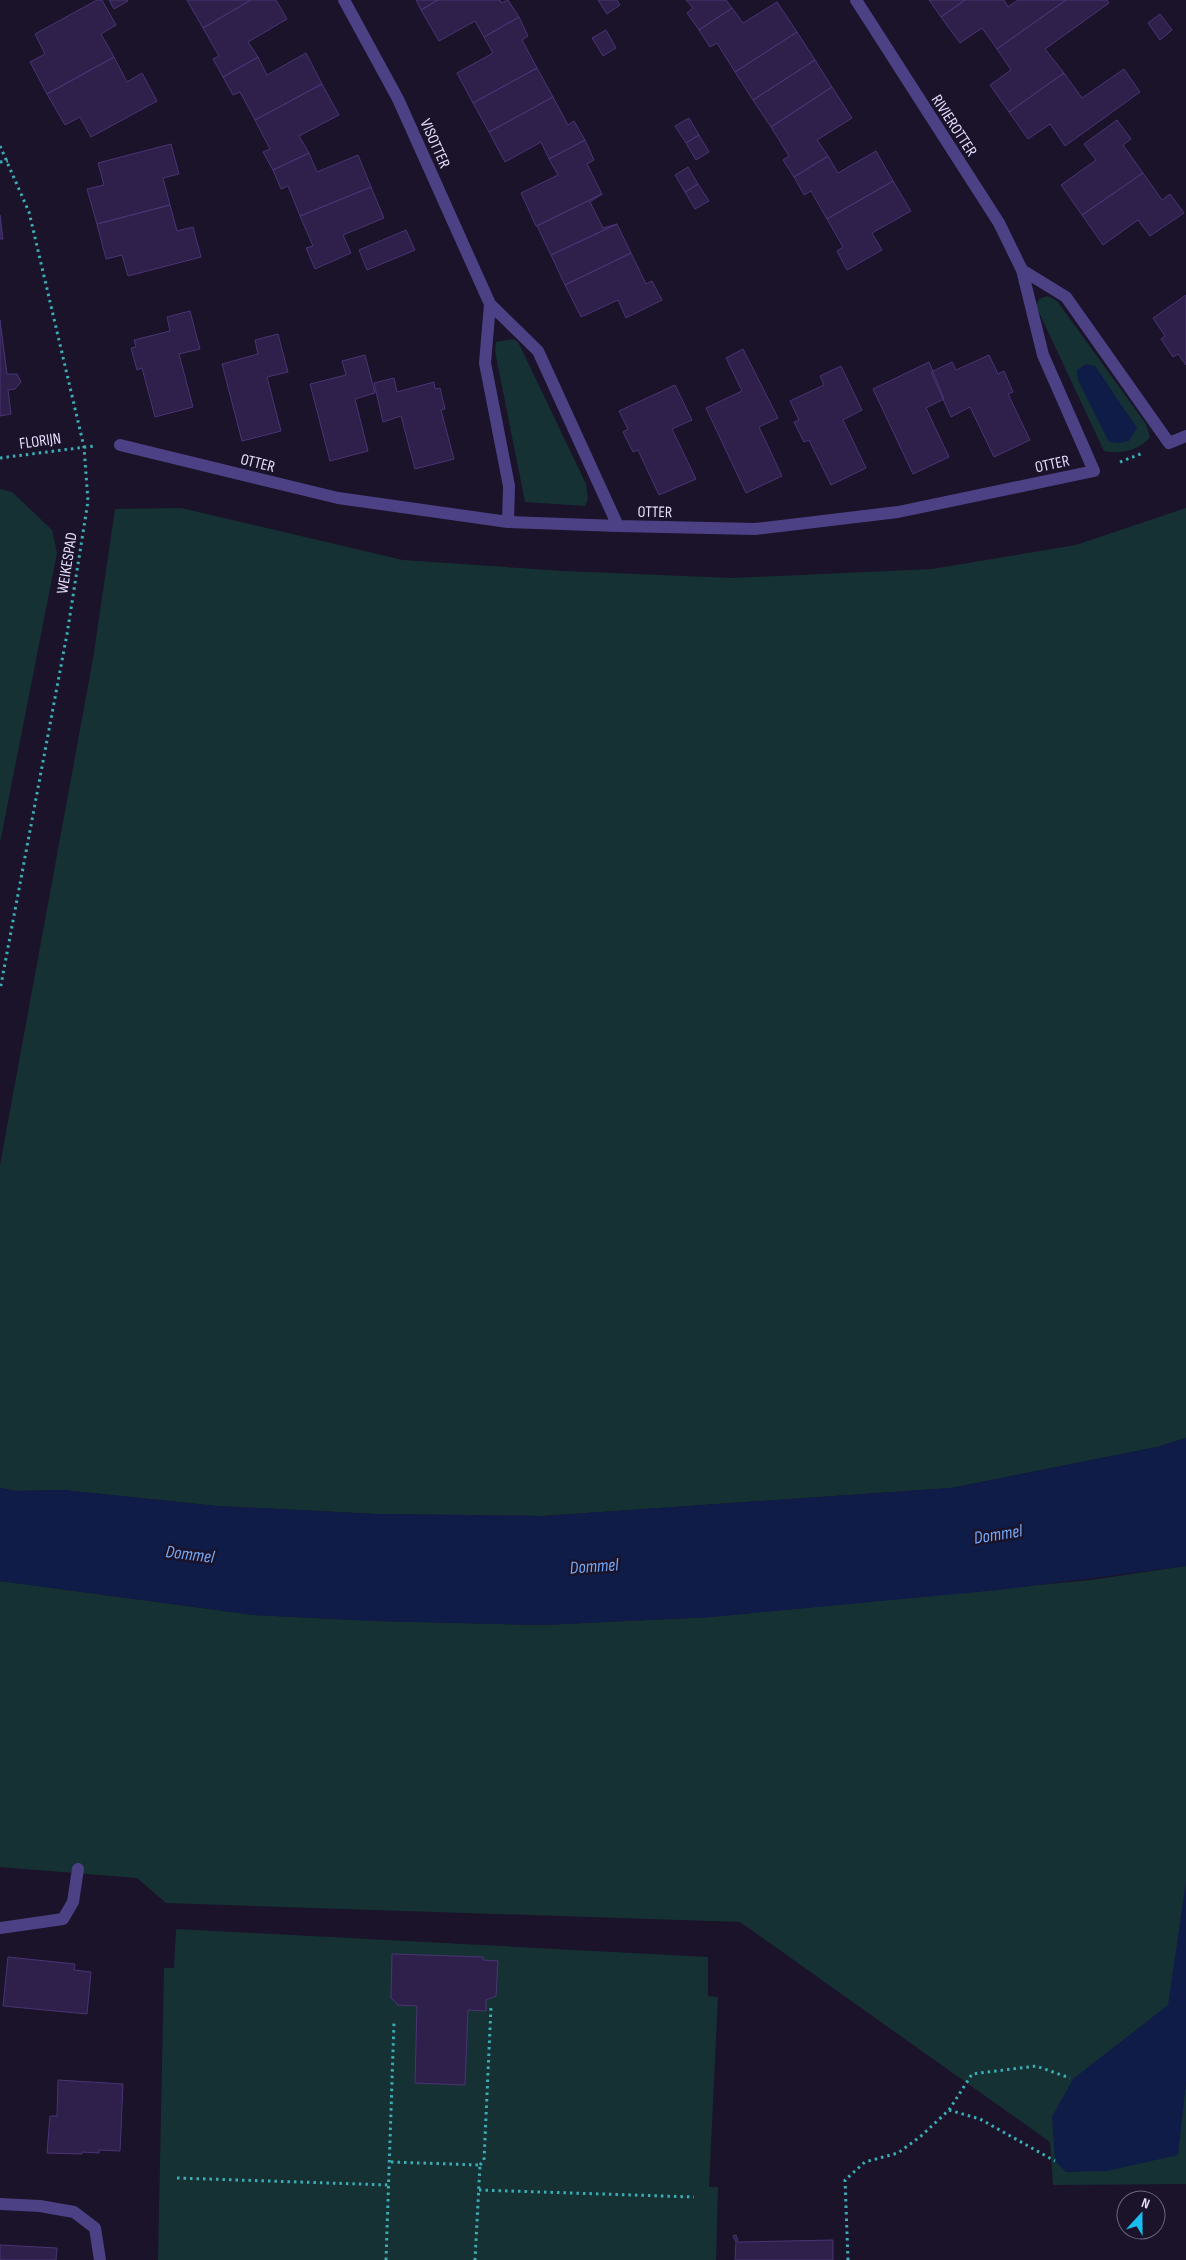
<svg xmlns="http://www.w3.org/2000/svg" width="1186" height="2260" viewBox="0 0 1186 2260" font-family="'Sofia Sans Condensed',sans-serif">
<style>
.green{fill:#163134}
.water{fill:#0f1c47}
.building{fill:#2e204a;stroke:#493474}
.lines{fill:none;stroke-linecap:round;stroke-linejoin:round}
.path{stroke:#3aadb5;stroke-width:3;stroke-dasharray:2.5 4;stroke-linecap:butt}
.minor{stroke:#4d4185;stroke-width:12}
.labels{text-anchor:middle;stroke-width:5;stroke-linejoin:round;paint-order:stroke}
.street-label{font-size:16px;fill:#e6defd;stroke:#1a132a}
.water-label{font-size:18px;font-style:italic;fill:#74a9f5;stroke:#1a132a}
</style>
<rect width="100%" height="100%" fill="#1a132a"/>
<path class="green" d="M1048,296L1057,301L1146,424L1150,437C1140,450 1119,455 1104,451L1036,306L1039,299Z
M513,339L518,342L522,350L586,484L588,499L585,506L525,502L495,351L496,342Z
M0,489L12,492L52,530L57,553L0,843Z
M181,508L403,560L563,571L732,578L932,569L1076,545L1186,508V1438L1157,1447L951,1488L543,1516L376,1514L217,1506L63,1490L16,1491L0,1488V1165L93,659L115,509Z
M1186,1566V2054L1180,2130L1186,2082V2184L1053,2185L1050,2142L740,1922L166,1903L137,1878L0,1867V1581L254,1615L375,1621L541,1625L711,1617L1091,1580Z
M176,1929L708,1957V1996L718,1997L709,2187H718L716,2260H158L164,1968H174Z"/>
<path class="water" d="M1086,364L1095,366L1137,428L1129,441L1119,443L1109,442L1078,380L1077,370Z
M1186,1438V1566L999,1590L711,1617L541,1625L375,1621L254,1615L0,1581V1488L16,1491L63,1490L217,1506L376,1514L543,1516L951,1488L1157,1447Z
M1186,1881V2082L1178,2155L1107,2171L1066,2172L1055,2161L1052,2117L1073,2079L1168,2005Z"/>
<path class="building" d="M97,0H102L116,25L101,34L114,57L47,94L30,62L45,54L35,34Z
M109,0H127L128,1L114,9Z
M187,0H251L203,28Z
M251,0H276L287,19L248,42L258,57L223,77L213,59L219,56L203,28Z
M416,0H438L421,10Z
M438,0H500L501,3L508,0L519,17L484,37L475,21L439,41L421,10Z
M598,0H617L620,5L607,14Z
M686,0H726L732,8L699,30L687,13L693,8Z
M929,0H965L941,17Z
M965,0H1004L1008,7L1018,0H1066L997,49L982,28L960,43L941,17Z
M1066,0H1107L1109,3L1045,49L1064,73L1009,112L990,85L1011,70L997,49Z
M777,2L797,32L735,72L717,43L710,47L699,30L732,8L743,23Z
M1160,14L1172,30L1160,40L1148,23Z
M519,17L528,36L522,40L537,68L473,103L457,73L493,53L484,37Z
M606,30L616,48L603,56L592,38Z
M797,32L815,60L753,100L735,72Z
M306,53L322,84L255,120L240,92L233,95L223,77L258,57L267,75Z
M114,57L127,82L142,73L157,101L91,137L80,117L65,125L47,94Z
M815,60L832,87L771,127L753,100Z
M537,68L553,97L489,132L473,103Z
M1124,69L1140,92L1065,146L1050,124L1028,139L1009,112L1064,73L1082,98Z
M322,84L339,115L299,136L309,153L273,170L263,152L270,149L255,120Z
M832,87L852,118L817,140L828,156L794,177L783,160L789,156L771,127Z
M553,97L568,125L574,121L585,140L549,159L541,142L505,162L489,132Z
M689,118L699,135L686,143L675,126Z
M1117,120L1131,139L1123,145L1143,173L1082,215L1061,185L1096,160L1084,144Z
M699,135L709,152L696,160L686,143Z
M585,140L594,160L587,164L602,194L536,226L521,193L558,175L549,159Z
M171,144L179,174L163,178L170,205L97,224L87,189L104,185L98,163Z
M876,151L893,181L827,219L811,191L804,195L794,177L828,156L838,173Z
M309,153L317,172L358,155L371,187L300,216L288,186L281,189L273,170Z
M688,167L698,184L685,192L675,175Z
M1143,173L1162,200L1170,194L1184,213L1150,236L1138,220L1103,245L1082,215Z
M893,181L911,211L872,233L882,250L847,270L837,251L843,247L827,219Z
M698,184L709,201L695,209L685,192Z
M371,187L384,218L343,235L351,253L315,269L306,248L313,246L300,216Z
M602,194L590,202L603,228L617,224L551,255L537,226Z
M170,205L177,231L193,227L201,257L128,276L122,255L106,259L97,224Z
M0,215L3,239H0Z
M617,224L631,253L565,285L551,255Z
M406,230L415,250L367,270L359,250Z
M631,253L646,284L652,281L662,300L626,318L618,300L581,317L565,285Z
M1186,295V365L1178,354L1173,357L1161,339L1165,336L1153,318Z
M190,311L200,349L179,354L193,407L155,417L142,368L137,370L131,348L136,347L134,340L170,331L167,317Z
M0,320L7,374H17L21,382L15,389L8,390L11,414L0,416Z
M278,334L288,372L267,377L281,431L242,441L222,364L258,354L255,340Z
M743,349L778,418L759,427L782,476L746,493L706,408L742,391L726,358Z
M365,355L375,393L355,399L368,451L330,461L310,384L346,375L342,361Z
M989,355L998,374L1004,371L1013,392L1008,394L1030,440L994,457L970,407L951,417L931,372L952,362L956,370Z
M929,362L944,399L926,408L949,457L913,474L873,389Z
M841,366L862,410L843,420L866,468L831,485L809,440L804,442L794,422L799,420L790,401L824,385L820,376Z
M394,378L397,392L434,382L435,389L440,388L445,409L441,410L454,459L415,469L401,416L383,422L374,383Z
M675,385L692,420L672,429L696,479L659,495L638,450L633,452L623,432L628,429L619,411Z
M392,1954L483,1957V1960L498,1961L496,1996L486,2000V2011L468,2010L465,2085L415,2083L417,2006L398,2005L391,1998Z
M8,1957L75,1964L74,1970L91,1972L87,2014L3,2006Z
M58,2080L123,2084L120,2151L99,2150V2153L82,2152V2154L47,2153L50,2116H57Z
M736,2235L738,2242L833,2240V2260H735L736,2242L733,2236Z
M0,2245L57,2248L56,2260H0Z"/>
<g class="lines">
<path class="path" d="M0,146L29,212L84,447L88,501L67,634L0,990
M0,162L8,161
M0,458L94,446
M1120,462L1143,453
M949,2110L972,2074L1036,2066L1070,2078
M391,2162L480,2165L475,2260
M480,2165L484,2160L491,2007
M177,2178L389,2185
M479,2190L694,2197
M386,2260L394,2022
M848,2260L845,2180L865,2162L898,2153L921,2136L949,2110L980,2119L1055,2161"/>
<path class="minor" d="M344,0L398,99L490,304L538,351L618,526
M1022,270L1066,297L1169,443L1186,436
M490,304L485,363L509,486L508,522
M120,445L338,498L508,522L618,526L755,529L898,512L1094,471L1043,355L1022,270L999,223L856,0
M0,1928L63,1919L73,1902L78,1869
M0,2204L40,2206L74,2212L95,2228L100,2260"/>
</g>
<g class="labels">
<g class="street-label">
<text transform="translate(955 125) rotate(57)" y="6">RIVIEROTTER</text>
<text transform="translate(436 143) rotate(66)" y="6">VISOTTER</text>
<text transform="translate(40 440) rotate(-8)" y="6">FLORIJN</text>
<text transform="translate(258 462) rotate(14)" y="6">OTTER</text>
<text transform="translate(1052 463) rotate(-12)" y="6">OTTER</text>
<text transform="translate(655 511) rotate(1)" y="6">OTTER</text>
<text transform="translate(66 563) rotate(-81)" y="6">WEIKESPAD</text>
</g>
<g class="water-label">
<text transform="translate(998 1534) rotate(-9)" y="6">Dommel</text>
<text transform="translate(190 1554) rotate(7)" y="6">Dommel</text>
<text transform="translate(594 1566) rotate(-4)" y="6">Dommel</text>
</g>
</g>
<g transform="translate(1141 2215) rotate(21)"><circle r="24" fill="#1a132a" stroke="#6c647e"/>
<path d="M0-4L9 19L0 12L-9 19Z" fill="#18beef"/>
<text y="-8" font-size="14" font-weight="bold" text-anchor="middle" fill="#e6defd">N</text>
</g>
</svg>
